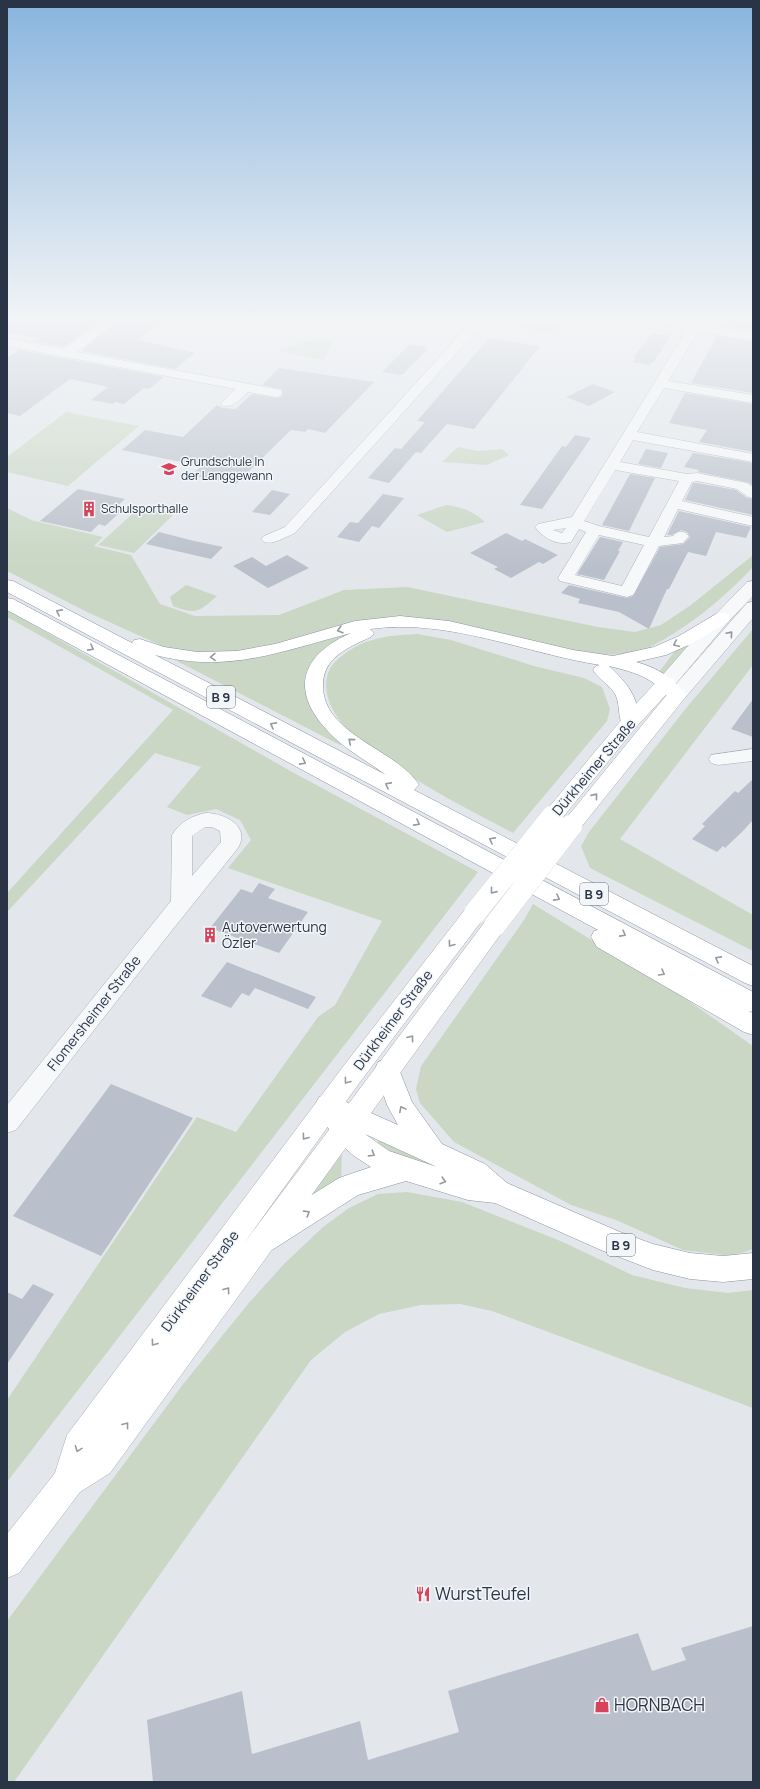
<svg xmlns="http://www.w3.org/2000/svg" width="760" height="1789" viewBox="0 0 760 1789" font-family="Manrope,sans-serif">
<style>
.green{fill:#c9d7c4}
.building{fill:#bac0cb}
.lines{fill:none;stroke-linecap:round;stroke-linejoin:round}
.minor-casing{stroke:#a7aeb7;stroke-width:1}
.tertiary-casing{stroke:#a7aeb7;stroke-width:1}
.secondary-casing{stroke:#a7aeb7;stroke-width:1}
.trunk-casing{stroke:#8a94a4;stroke-width:1}
.minor{fill:#f7f8fa;fill-rule:evenodd}
.tertiary{fill:#f7f8fa;fill-rule:evenodd}
.secondary{fill:#fff;fill-rule:evenodd}
.trunk{fill:#fff;fill-rule:evenodd}
.secondary-bridge-casing{stroke:#a7aeb7;stroke-width:22;stroke-linecap:butt}
.secondary-bridge{stroke:#fff;stroke-width:22}
.oneway{stroke:#949aa2}
.oneway2{stroke:#9096a0}
.labels{text-anchor:middle;stroke-width:3;stroke-linejoin:round;paint-order:stroke}
.far-poi-label{font-size:12px;fill:#293446;stroke:#f3f6f9;text-anchor:start}
.shield{fill:#f3f6f9;stroke:#666e7c;stroke-width:1}
.shield-label{font-size:13px;font-weight:bold;fill:#293446}
.street-label{font-size:14px;fill:#293446;stroke:#f3f6f9}
.poi-label{font-size:14px;fill:#293446;stroke:#f3f6f9;text-anchor:start}
.near-poi-label{font-size:17px;fill:#293446;stroke:#f3f6f9;text-anchor:start}
</style>
<rect width="100%" height="100%" fill="#e3e7ec"/>
<path class="green" d="M532,318H547L560,324L558,331L547,332L515,327L517,322Z
M315,339L334,342L323,360L278,351Z
M66,412L139,426L68,486L7,472V457Z
M458,447L478,451L502,449L509,455L487,465L442,462Z
M446,505C462,507 473,511 485,522L447,532L417,515Z
M7,508L31,520L103,537L94,546L131,555L160,604L195,616L279,615L344,590L407,587L598,627L635,632L661,625L691,605L753,555V567C723,599 689,627 650,647L654,650L630,654L594,655L406,618L266,648L234,652L204,654L169,649L87,612L7,571Z
M139,508L173,515L134,553L98,545Z
M186,585L217,596C199,612 196,615 173,606L170,597Z
M7,610L294,773L478,872L7,1482V1400L197,1117L236,1132L318,1017L335,1005L382,921L228,868L251,840L240,820L216,809L187,815L167,807L201,767L155,753L7,912V893L173,710L7,617Z
M344,628L366,633L337,647L313,690L354,744L340,745L175,660L226,657Z
M753,629V665L620,839L753,915V951L590,868L581,846L589,832L687,707Z
M417,634L451,640L534,666L584,678L602,687L610,709L607,721L513,833C464,807 413,782 369,747C362,741 352,736 346,728C337,718 330,707 327,694C325,684 326,672 334,663C360,638 383,636 417,634Z
M689,644H691L666,676L659,672L675,651Z
M533,904L676,992L753,1046V1249L732,1256L683,1250L616,1220L571,1205L454,1142L420,1103L416,1089L421,1066L524,920Z
M380,1139L445,1168L447,1174L374,1147Z
M342,1153L341,1182L308,1199Z
M407,1192L462,1202L563,1242L632,1275L685,1288L728,1293L753,1290V1408L492,1311L460,1304L421,1305L379,1314L345,1332L311,1360L14,1782H7V1621L184,1383L248,1304L284,1264L323,1227L349,1208L378,1194Z"/>
<path class="building" d="M17,318H104L64,347L32,341L37,338L7,332V324Z
M122,318H167L137,340L195,353L175,369L81,351Z
M727,319L753,323V330L722,326Z
M652,333L671,336L653,363H651L649,365L633,362L636,358L634,357Z
M717,336L753,341V393L691,383Z
M489,338L540,346L474,429L447,424L421,453L416,452L389,483L368,478L395,448L401,449L425,422L417,421Z
M410,344L427,347L424,350H427L402,375L382,372Z
M19,350L164,377L149,389L144,388L124,404L115,402L113,404L91,400L108,387L70,379L20,416L7,413V358Z
M279,368L374,382L325,433L308,429L305,432L291,430L236,484L191,475L202,466L122,450L145,430L183,437L217,405L223,408L236,409L252,394L276,398L281,397L283,393L281,389L262,385Z
M593,384L615,392L589,406L566,397Z
M685,393L753,404V452L699,442L707,430L669,423Z
M575,435L591,438L542,509L520,505L562,446L566,447Z
M646,449L668,453L661,468L638,464Z
M693,453L753,463V485L747,482L698,472L699,470L684,467Z
M630,474L655,478L629,531L602,525Z
M693,483H697L736,490L747,498L753,499V515L685,500Z
M78,489L125,499L117,506L125,508L105,526L99,524L91,532L40,521Z
M272,490L290,494L270,515L252,512Z
M383,494L404,498L379,528L372,526L359,542L337,537L350,522L358,523Z
M679,511L751,527L746,538L716,532L706,556L688,552L669,589H667L649,629L619,612L578,603L580,599L561,593L569,585L627,598L633,596L660,547L683,544L690,537L687,532L681,530L672,535H667Z
M159,532L190,540L223,547L211,559L146,544Z
M506,533L522,541L525,539L558,555L543,564L539,562L511,578L494,569L498,567L470,553Z
M600,537L623,542L618,551H620L604,580L577,574Z
M287,555L309,568L268,588L233,566L252,557L266,566Z
M753,699V737L731,729Z
M753,779V820L742,832L725,848L723,846L717,852L692,839L705,826L702,824L735,791L738,793Z
M259,883L275,889L268,898L308,912L279,953L210,928L241,889L252,893Z
M227,962L316,997L308,1009L255,988L249,996L242,993L231,1008L201,996Z
M111,1084L193,1118L101,1256L13,1216Z
M33,1284L54,1294L7,1364V1292L22,1299Z
M753,1626V1782H153L147,1720L242,1691L252,1754L360,1721L368,1760L459,1732L448,1691L638,1633L652,1671L686,1660L681,1648Z"/>
<g class="lines">
<g class="minor-casing">
<path id="minor" d="M107,318H121L77,352L276,389L281,390L282,393L281,396L276,397L248,392C241,398 234,408 223,406L221,403L236,389L7,346V338L64,349Z
M475,318H488L295,533C285,537 274,545 264,542L261,539L264,536L285,527Z
M635,318H659L691,324L694,318H706L702,325L753,332V340L698,332L668,381L753,395V403L664,388L637,432L753,454V462L633,440L620,462L687,474L697,473L747,483L753,487V498L748,497L737,489L697,481L692,482L682,501L753,517V526L678,509L664,537L673,536C677,531 681,531 686,533L689,536L683,543L659,546L635,592L633,595L627,597L560,581L558,578L586,532L579,529L571,542C557,546 543,538 535,527L538,524L572,517L687,330L641,321ZM615,470L679,481L649,537L599,526L584,521ZM566,528L562,533L553,530ZM599,535L644,545L622,586L575,575Z
M753,749V761L718,765L711,763L709,759L711,755Z
M206,813C224,813 251,826 238,848L173,929L16,1130L7,1133V1105L171,901L172,835C180,822 191,816 206,813ZM205,827H212L220,831L221,842L192,876V836Z"/>
</g>
<g class="tertiary-casing">
<path id="tertiary" d="M753,581V596L728,622L673,687L666,689L659,687L657,683L659,679L716,614L747,582Z
M753,602V618L684,699L677,701L670,699L668,695L670,691L747,603Z"/>
</g>
<g class="secondary-casing">
<path id="secondary" d="M666,677L673,679L675,683L673,687L637,726L559,822L552,824L545,822L542,817L545,812L623,718L659,679Z
M677,689L684,691L686,695L684,699L578,831L571,833L564,831L561,826L564,821L670,691Z
M475,905L483,907L486,913L483,919L360,1082L242,1246L487,919L495,917L503,919L506,925L503,931L110,1473L80,1492L19,1573L7,1578V1534L55,1473L67,1435L342,1068L467,907Z"/>
</g>
<g class="trunk-casing">
<path id="trunk" d="M7,580L13,581L132,643L134,640L140,639L164,647L197,652L237,651L275,644L355,621L400,616L449,621L573,650L613,656L654,647L679,636L716,614L722,613L728,614L731,618L728,622L691,644L666,655L636,662C656,667 674,678 686,695L684,699C679,700 676,701 671,699C666,696 661,689 655,684C642,674 625,670 609,666C628,684 637,695 640,722L637,726L630,728L623,726C618,718 620,706 616,696C611,685 599,680 593,670L596,666L600,665C524,653 448,618 370,629L374,633L371,637C349,647 323,657 323,685C322,735 397,749 419,785L414,790L753,966V986L745,983L7,592ZM351,633C292,659 292,700 338,741C353,754 370,763 386,775L155,655C229,674 281,651 351,633Z
M7,598L13,599L753,992V1012L748,1011L753,1013V1035L744,1032L597,947L591,937L594,931L598,930L7,610Z
M387,1059L396,1062L412,1102L442,1144L485,1164L507,1183L620,1232L653,1244L690,1253L723,1256L753,1253V1279L723,1282L690,1279L653,1270L601,1250L495,1203L468,1200L406,1181L358,1195L272,1250L262,1254L252,1250L248,1241L252,1232L339,1178L371,1167L354,1156L334,1138L315,1105L319,1097L328,1094L398,1125L387,1105L375,1069L378,1062ZM365,1134L437,1167L389,1151Z"/>
</g>
<use href="#minor" class="minor"/>
<use href="#tertiary" class="tertiary"/>
<use href="#secondary" class="secondary"/>
<use href="#trunk" class="trunk"/>
<g class="secondary-bridge-casing">
<path id="secondary-bridge" d="M475,913L552,817
M495,925L571,826"/>
</g>
<use href="#secondary-bridge" class="secondary-bridge"/>
</g>
<defs><path id="oneway-chevron" d="M-2-3.5L2.5 0L-2 3.5" fill="none" stroke-width="1.6" stroke-linecap="round" stroke-linejoin="round"/></defs>
<g class="oneway">
<use href="#oneway-chevron" transform="translate(59 612) rotate(-152)"/>
<use href="#oneway-chevron" transform="translate(340 630) rotate(164)"/>
<use href="#oneway-chevron" transform="translate(676 644) rotate(155)"/>
<use href="#oneway-chevron" transform="translate(91 648) rotate(28)"/>
<use href="#oneway-chevron" transform="translate(213 657) rotate(179)"/>
<use href="#oneway-chevron" transform="translate(273 725) rotate(-152)"/>
<use href="#oneway-chevron" transform="translate(351 741) rotate(-140)"/>
<use href="#oneway-chevron" transform="translate(303 762) rotate(28)"/>
<use href="#oneway-chevron" transform="translate(388 785) rotate(-152)"/>
<use href="#oneway-chevron" transform="translate(595 796) rotate(-51)"/>
<use href="#oneway-chevron" transform="translate(417 823) rotate(28)"/>
<use href="#oneway-chevron" transform="translate(492 840) rotate(-152)"/>
<use href="#oneway-chevron" transform="translate(493 891) rotate(129)"/>
<use href="#oneway-chevron" transform="translate(557 898) rotate(28)"/>
<use href="#oneway-chevron" transform="translate(623 934) rotate(29)"/>
<use href="#oneway-chevron" transform="translate(451 944) rotate(127)"/>
<use href="#oneway-chevron" transform="translate(718 959) rotate(-152)"/>
<use href="#oneway-chevron" transform="translate(662 973) rotate(30)"/>
<use href="#oneway-chevron" transform="translate(411 1038) rotate(-53)"/>
<use href="#oneway-chevron" transform="translate(347 1081) rotate(127)"/>
<use href="#oneway-chevron" transform="translate(402 1109) rotate(-118)"/>
<use href="#oneway-chevron" transform="translate(305 1137) rotate(126)"/>
<use href="#oneway-chevron" transform="translate(372 1154) rotate(32)"/>
<use href="#oneway-chevron" transform="translate(443 1181) rotate(17)"/>
<use href="#oneway-chevron" transform="translate(307 1213) rotate(-32)"/>
<use href="#oneway-chevron" transform="translate(227 1290) rotate(-54)"/>
<use href="#oneway-chevron" transform="translate(154 1343) rotate(126)"/>
<use href="#oneway-chevron" transform="translate(126 1425) rotate(-53)"/>
<use href="#oneway-chevron" transform="translate(78 1449) rotate(111)"/>
</g>
<use class="oneway2" href="#oneway-chevron" transform="translate(730 634) rotate(-49)"/>
<linearGradient id="sky" x2="0" y2="1"><stop stop-color="#89b4de"/><stop offset="0.56" stop-color="#f2f4f6"/><stop offset="1" stop-color="#f2f4f6" stop-opacity="0"/></linearGradient>
<rect width="760" height="569" fill="url(#sky)"/>
<defs>
<g id="school-bare" transform="scale(1.2)"><path d="M0-5L7-2L0 1L-7-2ZM-4 1L0 2.5L4 1V4Q0 6-4 4Z" fill="#d8425a" stroke="#f3f6f9" stroke-width="2.5" paint-order="stroke"/></g>
<g id="building-bare" transform="scale(1.2)"><path d="M-4-6H4V6H1V3H-1V6H-4ZM-2.5-4.3h1.7v1.8h-1.7ZM.8-4.3h1.7v1.8H.8ZM-2.5-1h1.7V.8h-1.7ZM.8-1h1.7V.8H.8Z" fill="#d8425a" stroke="#f3f6f9" stroke-width="2.5" paint-order="stroke"/></g>
<g id="restaurant-bare" transform="scale(1.2)"><path d="M-5-6h1v4h1v-4h1v4h1v-4h1v5L-1.5 .5V6h-2V.5L-5-1ZM5-6V6H3V1.5H1.5Q1.5-4 5-6Z" fill="#d8425a" stroke="#f3f6f9" stroke-width="2.5" paint-order="stroke"/></g>
<g id="shop-bare" transform="scale(1.2)"><path d="M-5-2.5h2.3a2.7 3.5 0 0 1 5.4 0H5L5.5 6h-11ZM-1.5-2.5h3a1.5 2.3 0 0 0-3 0Z" fill="#d8425a" stroke="#f3f6f9" stroke-width="2.5" paint-order="stroke"/></g>
</defs>
<g fill-rule="evenodd">
<use href="#school-bare" x="169" y="469"/>
<use href="#building-bare" x="89" y="509"/>
<use href="#building-bare" x="210" y="935"/>
<use href="#restaurant-bare" x="423" y="1594"/>
<use href="#shop-bare" x="602" y="1705"/>
</g>
<g class="labels">
<g class="far-poi-label">
<text x="181" y="466">Grundschule In<tspan x="181" dy="14">der Langgewann</tspan></text>
<text x="101" y="513">Schulsporthalle</text>
</g>
<g class="shield">
<rect x="207" y="686" width="28" height="22" rx="3"/>
<rect x="580" y="883" width="28" height="22" rx="3"/>
<rect x="607" y="1234" width="28" height="22" rx="3"/>
</g>
<g class="shield-label">
<text x="221" y="702">B 9</text>
<text x="594" y="899">B 9</text>
<text x="621" y="1250">B 9</text>
</g>
<g class="street-label">
<text transform="translate(594 767) rotate(-50)" y="5">Dürkheimer Straße</text>
<text transform="translate(94 1013) rotate(-52)" y="5">Flomersheimer Straße</text>
<text transform="translate(393 1020) rotate(-53)" y="5">Dürkheimer Straße</text>
<text transform="translate(200 1281) rotate(-54)" y="5">Dürkheimer Straße</text>
</g>
<g class="poi-label">
<text x="222" y="932">Autoverwertung<tspan x="222" dy="16">Özler</tspan></text>
</g>
<g class="near-poi-label">
<text x="435" y="1600">WurstTeufel</text>
<text x="614" y="1711">HORNBACH</text>
</g>
</g>
<rect width="760" height="1789" fill="none" stroke="#293446" stroke-width="16"/>
</svg>
